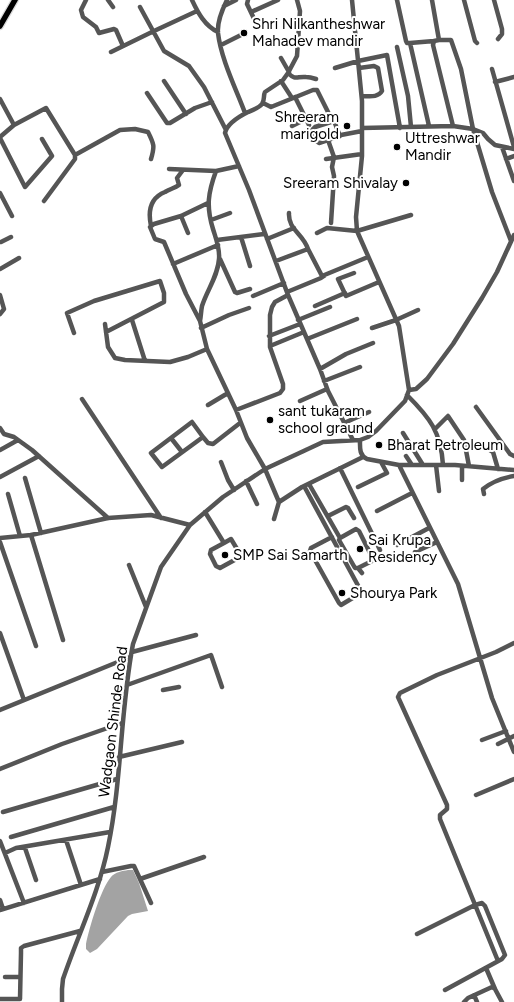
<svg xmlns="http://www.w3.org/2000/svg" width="514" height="1002" viewBox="0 0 514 1002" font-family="Figtree,sans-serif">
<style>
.water{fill:#a3a3a3}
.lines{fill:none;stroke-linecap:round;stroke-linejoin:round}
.major-casing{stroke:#dbdbdb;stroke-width:8}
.minor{stroke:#555;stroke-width:4.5}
.major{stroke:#000;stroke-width:5.5}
.poi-dot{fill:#000;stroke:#fff;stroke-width:1.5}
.labels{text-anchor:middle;stroke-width:4;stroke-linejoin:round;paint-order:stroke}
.poi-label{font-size:15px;fill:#000;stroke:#fff;text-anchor:start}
.street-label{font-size:15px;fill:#000;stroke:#fff}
</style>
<rect width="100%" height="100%" fill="#fff"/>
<path class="water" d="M128,870H133L139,883L148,911L132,914L128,916L97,949L90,953L86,949V944C89,929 101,888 111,877C115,872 123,871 128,870Z"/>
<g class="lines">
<g class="major-casing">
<path id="major" d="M0,26L15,0"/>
</g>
<path class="minor" d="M86,0L81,10L83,17L96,27L99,33L114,29L116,30L123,46
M108,0L113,7
M192,0C198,13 205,26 218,32
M227,0C222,10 217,22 218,33C221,59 236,89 245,113
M248,0L247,4L258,27
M297,0L300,11L297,56L288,73L283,80L265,92C263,96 265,100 262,104C259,108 253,110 248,112C240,116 227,124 225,133L249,190L288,295L320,369L328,391L353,440
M397,0L406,41L407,43H410L429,126
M432,0L439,40H451L461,69L473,129L492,192L511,241
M464,0L475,41L477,43
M494,0L502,29V34L498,39
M224,6L236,0
M140,7L164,51L189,66L204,87L226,130
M251,12L278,0
M439,40L434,41L433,45L453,126
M410,43L434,41
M221,45L241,35
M397,47L408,96L411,127
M111,52L154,31L197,11
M281,58L289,72
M335,68L358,61L387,55L400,128
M359,68L374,66L378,68L382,91C378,98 369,96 362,96
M492,69L514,147
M288,73C296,81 297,76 306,77C309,77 313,78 316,79
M164,81L186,114
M281,81L292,98
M495,82L514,77
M147,93L167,123H170L195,108L212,102
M295,97L309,125
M0,99L14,125L46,108L75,155V159L44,201
M263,103L271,107L313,90H317L330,116
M292,126L306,119
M362,128L453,126L473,129L483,133L488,139L495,145L514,149
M340,136L334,121L315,127L312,130L316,141L319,143L340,136L341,135L362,131
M0,137L14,125
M0,138L25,187L52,156L42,139
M328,140L334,157L332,167L334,176L331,223
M502,147L514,181
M75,155L120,130L135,129L148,132C154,144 155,146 151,159
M326,159L362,154
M506,159L514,156
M169,169L216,171L239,166
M0,193L12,216
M208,203L181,216L154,224L150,227L155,239L164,242L186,294L200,321L207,349L236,410L247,438L265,469L276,495L279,502L274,519
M289,213C288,230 303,233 308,249
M181,216L188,233
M211,220L230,213
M151,226C148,212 150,198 165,192C170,189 175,188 179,185L177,178L183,170
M317,233L327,228L357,231L411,215
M241,237L250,266
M267,239L294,228
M217,240L264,234
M1,242L11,237
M220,259L235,292L237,293L250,289
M276,261L308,249L322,276L368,257
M173,264L218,245
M0,269L19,258
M354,273L338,279L346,296L379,282
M287,292L321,278L324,276
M0,295L4,309L0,314
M253,296L284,283
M315,306L345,293
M132,320L145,361
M298,320L330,307
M200,321C201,316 201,311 202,306C207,290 218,276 219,259C220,248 216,239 213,229C206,206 208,193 216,171
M105,324L108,347L115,358L125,360L170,362L188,357L207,349
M201,328L229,315L249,308
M372,328L396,320L418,310
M74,333L67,313L94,301L160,281L164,293V302L106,332
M269,336L300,324
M307,339L357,319
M270,346L304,332
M320,369L346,354L373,343
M324,381L360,367
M409,390L416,389L427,379L453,344L482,298L497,272L514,235
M407,395C430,418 441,432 443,465
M82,399L161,518
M300,401L327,389
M208,405L228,393
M476,407L510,454L514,456
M236,410L280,393L283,389V384L270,347V315L272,307L275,302L288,295
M344,423L369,412
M0,428L4,434L14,437L32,450L108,518
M435,429L448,416L464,440L469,466
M403,433L423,465
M203,437L192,422L151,453L162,467L203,437L208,443L213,444L240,423
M171,438L182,452
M360,440C360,448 359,455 367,459L399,465H455L514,470
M485,447L493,452L498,469
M0,450L18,440
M406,456L412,465
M221,462L228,480L234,490
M399,465L458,584L492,698L514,752
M436,465L439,491
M462,466V480
M340,468L380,550
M0,477L39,456
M25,478L41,533
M246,481L257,504
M309,484L340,538
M304,486L361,591V593L341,605L339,603L310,551L311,548L332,537
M358,487L387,473L381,462
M8,494L20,536
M484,494L483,489C493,481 502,478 514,476
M279,502L302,487L363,457
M377,511L412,493
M205,512L224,543L231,539L240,554V557L220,568L216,566L210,554L211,550L224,543
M328,516L346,507L348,508L354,518
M31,535L63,640
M0,538L31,535L108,518L151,515L190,525
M0,542L36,646
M397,545L429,528
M415,552L437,542
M129,565L146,607
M358,568H355L339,540L340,538L356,529L359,531L372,557V561L358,568L362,573
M0,633L24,700
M132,652L196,635
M127,685L211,655L222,687
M163,690L179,687
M0,710L130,657
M482,740L506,731
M498,744L514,736
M119,757L182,742
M0,769L62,744L122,723
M476,795L514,779
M3,812L117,779
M11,837L114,807
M66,840L81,885
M0,841L24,903
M25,848L36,880
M5,853L16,848L110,832
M102,872L131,866H134L151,903
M140,879L204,857
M0,900L3,909
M0,910L100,879
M417,934L475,905L482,903L485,906L505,955L502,959L445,990
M498,961L440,819V815L447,809V805L398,697L400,693L437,675L496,652L514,643
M486,968L495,989
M5,977H20
M474,995L477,1002
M0,999H20L21,953V948L24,946L80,931
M62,1002V989L63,979C78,935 99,892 108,847C122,780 120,711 133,644L161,567L190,525L223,497L265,469L323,442L360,440L368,437L376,431L405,401L409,390L399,326L357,231L356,217L362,156V101L352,0
M464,1002L468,998L492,987L495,989L502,1002"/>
<use href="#major" class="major"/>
</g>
<g class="poi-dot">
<circle cx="244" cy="33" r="4"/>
<circle cx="347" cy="126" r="4"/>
<circle cx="397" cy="147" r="4"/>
<circle cx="406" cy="183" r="4"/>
<circle cx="270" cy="420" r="4"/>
<circle cx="379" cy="445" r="4"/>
<circle cx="360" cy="549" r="4"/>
<circle cx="225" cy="555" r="4"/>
<circle cx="342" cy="593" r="4"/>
</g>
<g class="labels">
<g class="poi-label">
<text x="252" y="29">Shri Nilkantheshwar<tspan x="252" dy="17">Mahadev mandir</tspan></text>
<text x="339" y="122" text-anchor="end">Shreeram<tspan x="339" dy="17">marigold</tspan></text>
<text x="405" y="143">Uttreshwar<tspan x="405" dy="17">Mandir</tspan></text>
<text x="398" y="188" text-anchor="end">Sreeram Shivalay</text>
<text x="278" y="416">sant tukaram<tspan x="278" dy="17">school graund</tspan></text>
<text x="387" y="450">Bharat Petroleum</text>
<text x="368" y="545">Sai Krupa<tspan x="368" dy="17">Residency</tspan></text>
<text x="233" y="560">SMP Sai Samarth</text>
<text x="350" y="598">Shourya Park</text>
</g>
<g class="street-label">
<text transform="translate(113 722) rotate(-83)" y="5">Wadgaon Shinde Road</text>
</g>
</g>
</svg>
